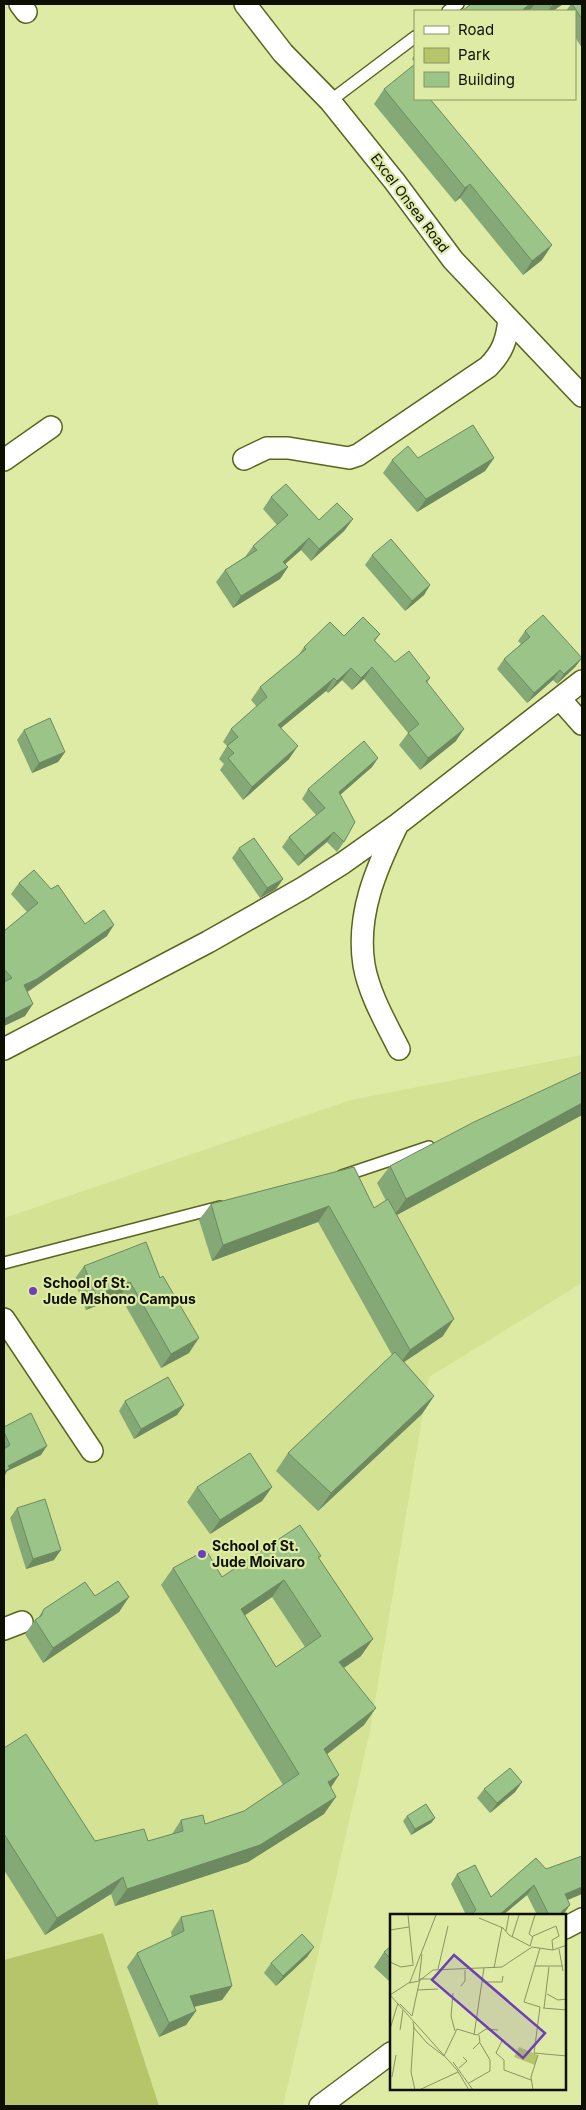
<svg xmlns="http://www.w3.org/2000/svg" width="586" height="2110" viewBox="0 0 586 2110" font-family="Inter,sans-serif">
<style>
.built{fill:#d4e293}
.green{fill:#b7c56a}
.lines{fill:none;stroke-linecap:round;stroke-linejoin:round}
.service-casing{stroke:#5b641f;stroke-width:14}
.minor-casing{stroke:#5b641f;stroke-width:24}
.service{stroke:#fff;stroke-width:11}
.minor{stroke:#fff;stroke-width:21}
.wall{fill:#85a976;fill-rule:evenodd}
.shaded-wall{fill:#6c8960}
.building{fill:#9bc489;stroke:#6c8960;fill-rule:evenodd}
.poi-dot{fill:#6d40b8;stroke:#deeba4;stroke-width:2}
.labels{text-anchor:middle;stroke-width:4.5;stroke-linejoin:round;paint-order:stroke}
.street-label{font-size:14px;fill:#0d0f00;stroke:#deeba4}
.poi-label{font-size:14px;font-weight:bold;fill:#0d0f00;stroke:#deeba4;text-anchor:start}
.inset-road{fill:none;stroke:#8a9362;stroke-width:1}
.view{fill:#6d40b8;fill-opacity:0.15;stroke:#6d40b8;stroke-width:2.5}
.inset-edge{fill:none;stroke:#0d0f00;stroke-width:2.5}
</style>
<rect width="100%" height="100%" fill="#deeba4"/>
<path class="built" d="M582,1055V1283L429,1377L370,1731L283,2106H4V1218L351,1100Z"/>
<path class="green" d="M103,1933L159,2106H4V1960Z"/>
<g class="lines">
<g class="service-casing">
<path id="service" d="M448,11L458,4
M330,101L415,37
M342,1176L429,1147
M4,1263L220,1207"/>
</g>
<g class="minor-casing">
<path id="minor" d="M20,4L26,12
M245,4L283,53L330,101L395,182L453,260L582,396
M244,459L267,448H288L349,458L358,455L488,367C503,352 507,339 509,319
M4,460L51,427
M560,699L582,724
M397,826C376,869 356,915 364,965C369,994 386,1023 399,1049
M4,1049L208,942L303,888L343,863L398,824L582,681
M4,1319L92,1451
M4,1629L22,1622
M565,1928L582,1919
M320,2106L391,2053"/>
</g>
<use href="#service" class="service"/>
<use href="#minor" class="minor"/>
</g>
<path class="wall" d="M471,4H563L553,11H533L531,9L529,11H462Z
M571,4H582V48L575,37V11H566Z
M415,54V62L412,59Z
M384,89L415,99L542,260L523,275L460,198L455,202L374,104Z
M418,458H494L485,471L417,512L383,473L392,460Z
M271,497L319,520L353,519L344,531L311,561L301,550L285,564L288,567L280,579L233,608L216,582L225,570L245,557L253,546L277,525L263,509Z
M372,555L430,585L424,595L405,611L365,565Z
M525,631L582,658L575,667L557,684L553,680L527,703L497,669L504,659L521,644L518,641Z
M380,634L375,641L395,662L430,678L427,683L456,741L420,770L399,745L408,733L364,679L352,690L342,680L328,693L326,691L281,728L289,759L243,800L220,770L224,764L219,759L227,746L223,742L231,729L257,707L251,700L260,687L298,656L304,647L344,636Z
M24,730L65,752L58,762L32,773L17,740Z
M378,758L372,767L340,795L344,842L337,852L327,842L298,866L282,847L289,837L316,815L302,799L308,789Z
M239,848L283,879L276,889L260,898L232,858Z
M19,883L51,889L85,924L107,936L27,991L25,1016L4,1026V931L27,912L11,894Z
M582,1072V1115L397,1215L443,1336L404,1362L434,1396L422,1414L318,1511L276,1471L288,1453L392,1355L318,1222L212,1261L199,1220L211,1204L354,1167L374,1208L386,1201L377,1183L390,1166Z
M84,1266L160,1278L189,1353L161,1368L120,1296L86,1310L74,1280Z
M125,1401L184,1405L177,1415L134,1439L119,1411Z
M4,1427L41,1455L7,1471L4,1477Z
M197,1487H272L262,1501L210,1534L187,1502Z
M17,1508L54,1560L26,1569L10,1518Z
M321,1556L319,1558L361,1656L344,1668L364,1725L327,1754L331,1787L324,1814L248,1862L115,1906L111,1894L45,1935L4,1870V1748L95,1841H148L172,1834L181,1820L205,1824L244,1811L283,1785L161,1585L173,1568L222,1577ZM272,1597L305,1647L276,1667L245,1615Z
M95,1596L129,1597L119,1612L43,1663L25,1634L35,1620L38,1618L44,1609Z
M522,1782L515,1792L490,1813L477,1798L484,1789Z
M407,1816L435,1818L431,1823L411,1835L403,1821Z
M536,1858L568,1900L563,1915H537L527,1895L503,1915H466L451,1884L457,1874L491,1897Z
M181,1917L232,1986L222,2000L194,2007L196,2011L186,2025L159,2037L127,1967L137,1953L172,1937L171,1932Z
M391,1946V1983L374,1967L384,1952Z
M314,1947L307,1957L276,1986L264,1973L271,1963Z"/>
<path class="shaded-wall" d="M530,4H535L531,9L529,11H521Z
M555,4H563L553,11H548L551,7Z
M470,184L460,198L455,202L465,188Z
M552,245L542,260L523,275L532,261Z
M494,458L485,471L417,512L426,499Z
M353,519L344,531L311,561L319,549Z
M309,538L301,550L275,573L283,562Z
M288,567L280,579L233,608L241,596Z
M430,585L424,595L405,611L412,601Z
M582,658L575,667L557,684L564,674Z
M372,667L364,679L352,690L361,678Z
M351,668L342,680L328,693L337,681Z
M560,670L553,680L527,703L534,693Z
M334,678L326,691L270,737L278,725Z
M464,729L456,741L420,770L428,758Z
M298,746L289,759L243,800L252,787Z
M65,752L58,762L32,773L39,763Z
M378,758L372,767L332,802L339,792Z
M334,832L327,842L298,866L305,856Z
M283,879L276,889L260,898L267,888Z
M114,925L107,936L29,991L16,997L24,985Z
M33,1004L25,1016L4,1026V1019Z
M582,1103V1115L393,1217L406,1199Z
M329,1206L318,1222L212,1261L223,1245Z
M130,1282L120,1296L86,1310L96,1295Z
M454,1319L443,1336L398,1366L410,1350Z
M199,1338L189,1353L161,1368L171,1354Z
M434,1396L422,1414L318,1511L331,1493Z
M184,1405L177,1415L134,1439L141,1429Z
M47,1446L41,1455L7,1471L4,1477V1472L8,1466Z
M272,1487L262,1501L210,1534L220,1520Z
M61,1550L54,1560L26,1569L33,1559Z
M284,1580L272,1597L229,1626L241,1609Z
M129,1597L119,1612L43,1663L53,1648Z
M373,1639L361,1656L327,1679L339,1662Z
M376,1708L364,1725L312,1766L324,1749Z
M339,1775L328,1792V1782Z
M522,1782L515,1792L490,1813L497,1803Z
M336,1797L324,1814L248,1862L115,1906L127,1889Z
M435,1818L431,1823L411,1835L415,1829Z
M123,1877L111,1894L45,1935L57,1918Z
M534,1885L527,1895L503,1915H499Z
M582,1887V1894L558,1904L565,1894Z
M570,1905L563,1915H559L562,1911Z
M314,1947L307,1957L276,1986L283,1976Z
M232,1986L222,2000L180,2010L190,1996Z
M196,2011L186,2025L159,2037L169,2023Z"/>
<path class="building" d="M471,4H530L521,11H462Z
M549,4H555L551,7Z
M572,4H582V19Z
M415,64V99H430L552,245L532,261L470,184L465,188L384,89Z
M473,425L494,458L426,499L392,460L408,446L418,458Z
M286,484L319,520L337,503L353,519L319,549L309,538L283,562L288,567L241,596L225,570L257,550L253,546L288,515L271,497Z
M391,539L430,585L412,601L372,555Z
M543,615L582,658L564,674L560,670L534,693L504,659L530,637L525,631Z
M363,617L380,634L374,640L395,662L409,651L430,678L426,681L464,729L428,758L408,733L419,724L372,667L361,678L351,668L337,681L334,678L278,725L298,746L252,787L228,758L234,753L227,746L238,737L231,729L267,697L260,687L306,649L304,647L330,622L344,636Z
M50,718L65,752L39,763L24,730Z
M364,741L378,758L339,792L355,822L344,842L334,832L305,856L289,837L325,808L308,789Z
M254,838L283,879L267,888L239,848Z
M34,870L51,889L58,885L85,924L104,910L114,925L37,979L24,985L33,1004L4,1019V982L12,978L4,969V931L38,903L19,883Z
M582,1072V1103L406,1199L390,1166L474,1122Z
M354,1167L374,1208L388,1199L454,1319L410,1350L329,1206L223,1245L211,1204Z
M146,1242L160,1278L163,1276L199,1338L171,1354L130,1282L96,1295L84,1266Z
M395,1352L434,1396L331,1493L288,1453Z
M168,1377L184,1405L141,1429L125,1401Z
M31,1413L47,1446L8,1466L10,1468L4,1472V1449L10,1445L4,1432V1427Z
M250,1453L272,1487L220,1520L197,1487Z
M45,1499L61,1550L33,1559L17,1508Z
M300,1525L321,1556L318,1557L373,1639L339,1662L376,1708L324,1749L339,1775L328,1782L336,1797L260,1845L127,1889L123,1877L57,1918L4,1834V1748L26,1734L95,1841L144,1829L148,1841L183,1831L181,1820L203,1815L205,1824L244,1811L299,1774L173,1568L206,1550L222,1577ZM284,1580L321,1636L276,1667L241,1609Z
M118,1581L129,1597L53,1648L35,1620L41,1616L44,1609L85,1582L95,1596Z
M510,1768L522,1782L497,1803L484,1789Z
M426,1804L435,1818L415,1829L407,1816Z
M582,1856V1887L565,1894L570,1905L562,1911L561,1915H549L534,1885L499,1915H471L476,1910L457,1874L475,1865L491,1897L536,1858L546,1869Z
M213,1910L232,1986L190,1996L196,2011L169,2023L137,1953L184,1931L181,1917Z
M302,1934L314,1947L283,1976L271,1963Z
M391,1946V1959L384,1952Z"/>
<g class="poi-dot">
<circle cx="33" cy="1291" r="5"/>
<circle cx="202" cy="1554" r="5"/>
</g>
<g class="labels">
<g class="street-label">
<text transform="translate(410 203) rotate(53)" y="5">Excel Onsea Road</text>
</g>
<g class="poi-label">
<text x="43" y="1288">School of St.<tspan x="43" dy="16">Jude Mshono Campus</tspan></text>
<text x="212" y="1551">School of St.<tspan x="212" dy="16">Jude Moivaro</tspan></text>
</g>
</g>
<g transform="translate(390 1914)">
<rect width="176" height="176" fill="#deeba4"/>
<path d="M129,133L148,141L145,151L124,143Z" fill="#b7c56a"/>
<path class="inset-road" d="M18,1L23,50M89,4L113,14L119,21L140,32M0,16L19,13M116,17L119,1M122,23L129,1M143,23L139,20L145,1M140,32L143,22L166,12L169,22L162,26L163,36M150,34L134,88L150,93L144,139L177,142M169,35L173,57M0,48L11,53L24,51M145,52H173M104,54L112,13M48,55L58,12M29,66L32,40M93,68H112L113,62M19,69L29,67L43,56L112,53L142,33L163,36L177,31M71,72L75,67V56M27,76L48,75M63,79L61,102L65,117M157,80L168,86L177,85M0,81L20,68L46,1M0,81L67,156L79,176M10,90L22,102M153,94L177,96M154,94L159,53M22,102L30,65H44M23,108L24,114L37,129L54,142L67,115L87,121L96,115L108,116M24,113L21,158L25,176M0,115L8,89M10,116L13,96M84,121L94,54M113,125L106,139L114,146V156L141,166M83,135L90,128L89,121M63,148L83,176M69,154L77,147L73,143M2,163L6,141M79,169L100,157V146L90,129M29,176L68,158M143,176L141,163L148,141M145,176H170"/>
<path class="view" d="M64,41L155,119L133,144L42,66Z"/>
<rect width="176" height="176" class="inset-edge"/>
</g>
<rect width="586" height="2110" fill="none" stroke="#0d0f00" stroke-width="10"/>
<rect x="414" y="10" width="162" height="90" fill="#deeba4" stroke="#8a9362"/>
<rect x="424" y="26" width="25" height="8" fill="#ffffff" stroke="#8a9362"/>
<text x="458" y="35" font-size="15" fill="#0d0f00">Road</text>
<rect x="424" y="48" width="25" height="15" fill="#b7c56a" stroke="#8a9362"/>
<text x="458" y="60" font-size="15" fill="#0d0f00">Park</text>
<rect x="424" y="72" width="25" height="15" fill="#9bc489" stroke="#8a9362"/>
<text x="458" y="85" font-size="15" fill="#0d0f00">Building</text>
</svg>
